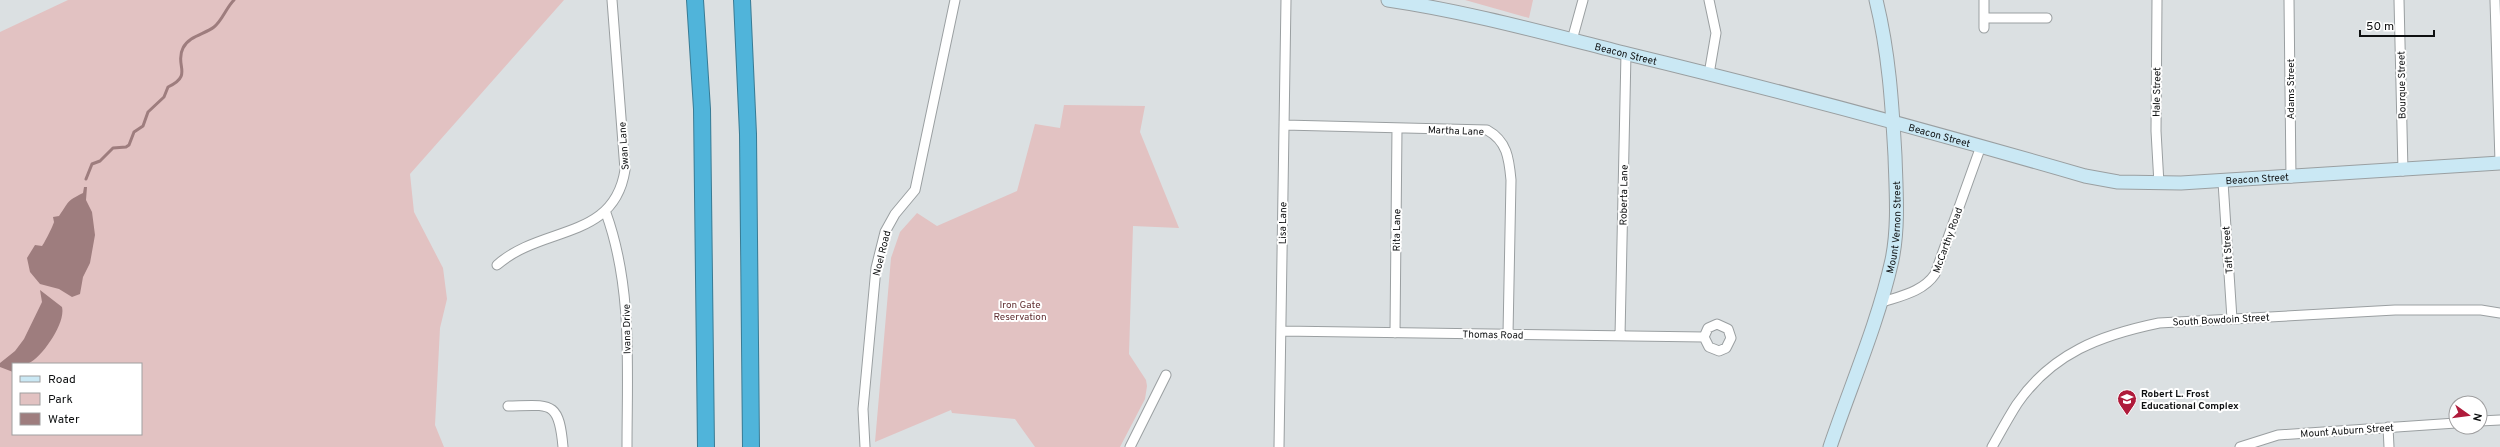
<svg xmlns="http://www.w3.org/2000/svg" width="2500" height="447" viewBox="0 0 2500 447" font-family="Overpass,sans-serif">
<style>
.green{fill:#e2c2c2;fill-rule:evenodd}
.water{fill:#9e7d7e}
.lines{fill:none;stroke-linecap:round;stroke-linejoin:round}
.stream{stroke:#9e7d7e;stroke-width:3}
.minor-casing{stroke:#9a9fa1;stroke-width:11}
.secondary-casing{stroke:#9a9fa1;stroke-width:15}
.motorway-casing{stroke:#397b94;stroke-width:18}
.minor{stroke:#fff;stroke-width:9}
.secondary{stroke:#cae8f4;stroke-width:13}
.motorway{stroke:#50b4da;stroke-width:16}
.labels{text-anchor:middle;stroke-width:4;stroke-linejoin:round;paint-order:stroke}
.street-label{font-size:10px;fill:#0e1011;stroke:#fff}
.park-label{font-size:10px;fill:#623134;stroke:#fff}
.poi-label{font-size:10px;font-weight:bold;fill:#0e1011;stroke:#fff;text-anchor:start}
</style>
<rect width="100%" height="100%" fill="#dbe0e2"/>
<path class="green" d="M68,0H564L410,174L414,212L443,268L447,299L440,328L435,425L444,447H0V32ZM13,364H141V434H13Z
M1465,0H1533L1529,18Z
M1064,105L1145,106L1140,132L1179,228L1133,226L1129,354L1146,380L1147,386L1145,399L1120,447H1035L1015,419L952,413L951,410L875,442L891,258L900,232L917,213L937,226L1017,191L1035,124L1060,128Z"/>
<path class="water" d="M84,187H87L86,200L92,212L95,235L90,263L83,277L80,294L72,297L59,289L40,284L30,272L27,258L35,245L42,246C44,244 53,226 54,222L53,217L59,216C70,201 65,202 83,193Z
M40,290L62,307C66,323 42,357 29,363C25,365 17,364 13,364V372L0,367V363L15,351L24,339L42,302Z"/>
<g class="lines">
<path class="stream" d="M86,179L92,164L100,161L113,148L126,147L129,145L134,132L143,126L148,112L164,97L168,87C194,75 174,65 183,48C189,36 205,34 214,27C222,21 226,8 234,0"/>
<g class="minor-casing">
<path id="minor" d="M1984,0V28
M2157,0L2156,131L2159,184
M2289,0L2291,178
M2399,0L2403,171
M2495,0L2500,162
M1984,18H2047
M1572,40L1583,0
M1709,74L1716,33L1709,0
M1284,125L1487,130C1507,141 1509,158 1511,180L1508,334
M2223,182L2232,319
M606,213C633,288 627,368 627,447
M497,265C542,225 614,241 625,170L612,0
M1880,303C1900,296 1923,292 1935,274L1981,146
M1281,331L1704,337L1708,328L1717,324L1728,329L1731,338L1726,348L1719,351L1709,347L1704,337
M1395,333L1397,128
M1620,336L1626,53
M508,406C551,405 559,400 563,447
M2480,421L2500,420
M2388,427L2389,447
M865,447L863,409L876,268L885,232L895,214L915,190L955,0
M1130,447L1166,375
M1279,447L1286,0
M1992,447C2000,433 2008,418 2017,404C2052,353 2101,335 2159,323L2395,310H2481L2500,313
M2240,447L2278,435L2456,423"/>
</g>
<g class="secondary-casing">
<g id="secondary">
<path id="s1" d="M1388,0C1470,12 1548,34 1628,54C1781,91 1933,132 2085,176L2118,182L2181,183L2500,163"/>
<path id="s2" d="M1830,447C1851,385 1878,323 1892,260C1899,226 1896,190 1895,156C1892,103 1889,53 1876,0"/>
</g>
</g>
<g class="motorway-casing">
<path id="motorway" d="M695,0L702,109L706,447
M742,0L748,134L751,447"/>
</g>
<use href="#minor" class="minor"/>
<use href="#secondary" class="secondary"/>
<use href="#motorway" class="motorway"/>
</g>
<defs>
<g id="school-pin" transform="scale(1)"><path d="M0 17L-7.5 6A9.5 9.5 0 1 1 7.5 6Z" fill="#af1b3b" stroke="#fff"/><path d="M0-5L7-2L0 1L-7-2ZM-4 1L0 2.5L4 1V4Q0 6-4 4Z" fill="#fff"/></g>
</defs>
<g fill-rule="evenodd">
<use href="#school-pin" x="2127" y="399"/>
</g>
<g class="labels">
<g class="street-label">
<text dy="4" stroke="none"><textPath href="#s1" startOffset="244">Beacon Street</textPath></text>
<text transform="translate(2401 85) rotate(-91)" y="4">Bourque Street</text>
<text transform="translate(2290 89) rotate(-90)" y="4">Adams Street</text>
<text transform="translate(2156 92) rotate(-89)" y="4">Hale Street</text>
<text transform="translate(1456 130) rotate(2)" y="4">Martha Lane</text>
<text dy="4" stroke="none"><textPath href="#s1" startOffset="568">Beacon Street</textPath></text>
<text transform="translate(623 146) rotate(-94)" y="4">Swan Lane</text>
<text dy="4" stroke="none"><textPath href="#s1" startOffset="892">Beacon Street</textPath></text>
<text transform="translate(1623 195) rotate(-89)" y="4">Roberta Lane</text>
<text transform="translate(1282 223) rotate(-89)" y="4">Lisa Lane</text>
<text dy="4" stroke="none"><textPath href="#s2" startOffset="230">Mount Vernon Street</textPath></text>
<text transform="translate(1396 230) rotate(-89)" y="4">Rita Lane</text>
<text transform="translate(1947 240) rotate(-70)" y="4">McCarthy Road</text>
<text transform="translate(2227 250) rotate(-94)" y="4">Taft Street</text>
<text transform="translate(881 253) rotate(-76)" y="4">Noel Road</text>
<text transform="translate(2221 319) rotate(-3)" y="4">South Bowdoin Street</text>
<text transform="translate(626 329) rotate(-91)" y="4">Ivana Drive</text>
<text transform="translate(1493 334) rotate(1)" y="4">Thomas Road</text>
<text transform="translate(2347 430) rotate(-4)" y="4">Mount Auburn Street</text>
</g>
<g class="park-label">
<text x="1020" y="308">Iron Gate<tspan x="1020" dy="12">Reservation</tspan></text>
</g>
<g class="poi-label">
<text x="2141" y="397">Robert L. Frost<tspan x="2141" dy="12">Educational Complex</tspan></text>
</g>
</g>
<rect x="12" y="363" width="130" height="72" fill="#ffffff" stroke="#9f9fa0"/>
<rect x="20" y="376" width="20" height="6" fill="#cae8f4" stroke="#9f9fa0"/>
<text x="48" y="383" font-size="12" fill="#0e1011">Road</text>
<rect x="20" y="393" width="20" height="12" fill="#e2c2c2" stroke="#9f9fa0"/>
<text x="48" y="403" font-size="12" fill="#0e1011">Park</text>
<rect x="20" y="413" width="20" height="12" fill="#9e7d7e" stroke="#9f9fa0"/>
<text x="48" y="423" font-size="12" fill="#0e1011">Water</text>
<g transform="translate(2468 415) rotate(104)"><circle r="19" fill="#ffffff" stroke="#9f9fa0"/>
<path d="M0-3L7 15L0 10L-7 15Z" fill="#af1b3b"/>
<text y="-6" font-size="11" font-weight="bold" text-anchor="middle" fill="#0e1011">N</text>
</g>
<path d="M2360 30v6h74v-6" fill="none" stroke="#0e1011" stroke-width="2"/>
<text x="2366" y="30" font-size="12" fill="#0e1011" stroke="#ffffff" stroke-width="3" paint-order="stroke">50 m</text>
</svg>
